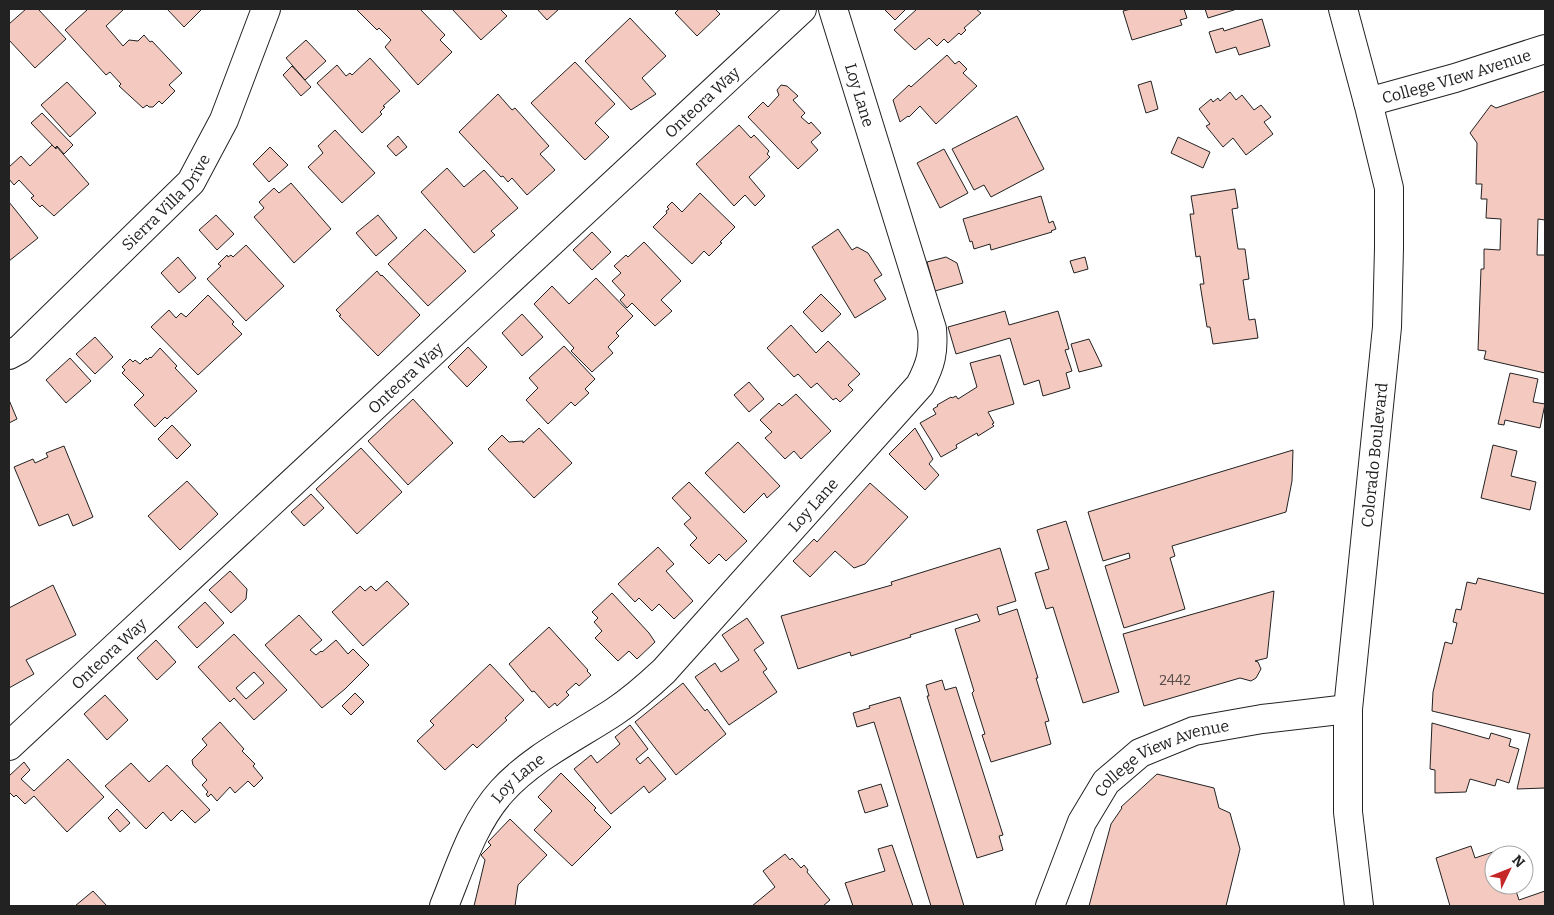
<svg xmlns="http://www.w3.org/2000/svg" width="1554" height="915" viewBox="0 0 1554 915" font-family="Bitter,serif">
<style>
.building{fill:#f3c9c0;stroke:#222;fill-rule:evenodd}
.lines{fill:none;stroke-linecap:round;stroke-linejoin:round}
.minor-casing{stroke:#222;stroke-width:30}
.major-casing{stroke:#222;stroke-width:30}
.minor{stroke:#fff;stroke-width:28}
.major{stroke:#fff;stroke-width:28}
.labels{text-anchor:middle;stroke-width:4;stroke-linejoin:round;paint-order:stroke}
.number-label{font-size:14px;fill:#564c4a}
.street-label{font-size:16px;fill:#222;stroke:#fff}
</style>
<rect width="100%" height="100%" fill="#fff"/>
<path class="building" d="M26,9H38L66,39L35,68L9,40V24Z
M86,9H124L106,26L123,46L129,40L138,41L144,35L150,42L152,41L182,73L169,85L175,91L162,104L159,101L153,107H149L147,105L143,108L119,86L121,84L110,72L106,75L65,30L87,10Z
M167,9H202L184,27Z
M356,9H420L445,35L440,40L452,52L418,85L385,47L391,40L379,28L377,30Z
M452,9H500L507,16L481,40Z
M537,9H559L547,20Z
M679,9H715L720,14L697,36L675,13Z
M884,9H906L895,20Z
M917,9H976L981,13L964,28L966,30L961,35L959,33L948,43L944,39L937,46L929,38L915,50L894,30Z
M1131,9H1184L1187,18L1180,20L1182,25L1132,40L1123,11Z
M1205,9H1237L1208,18Z
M630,18L666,56L642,78L656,94L631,110L585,61Z
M1262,19L1270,46L1239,55L1236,47L1216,53L1209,32L1223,28L1224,31Z
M306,40L326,61L305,80L286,58Z
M947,55L955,64L959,61L967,69L963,73L977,86L936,124L920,106L909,117L908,116L900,122L893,100L909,85L911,87Z
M370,58L400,91L383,106L385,107L380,112L382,114L362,133L317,83L337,65L346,76L350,73L352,75Z
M575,62L615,104L595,123L609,137L585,160L531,103Z
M292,66L311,87L301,96L283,75Z
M1151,81L1158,109L1146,113L1138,85Z
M67,82L96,113L70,137L41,105Z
M781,85L787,86L798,96L793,100L805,113L801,117L809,124L811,122L821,133L811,142L818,150L798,169L748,117L763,102L768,107L779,95L777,90Z
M1545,91V220L1538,219L1537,255H1545V373L1484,359L1486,351L1478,350L1481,269H1484V249L1500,250L1501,219L1486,218L1487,199H1481L1482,184H1476L1477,143L1470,133L1491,105L1496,108Z
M1230,92L1236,100L1242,95L1254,110L1261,105L1271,117L1264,122L1273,134L1246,155L1233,138L1223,147L1206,126L1210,124L1199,109L1211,99L1213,102L1218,98L1220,101Z
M498,94L512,110L515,108L549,146L540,154L555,170L527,195L512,178L508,182L503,176L501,177L459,132Z
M42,113L73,145L64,154L57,146L55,148L31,123Z
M1017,116L1044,169L991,197L984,185L974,190L952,149Z
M739,125L751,138L754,135L769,151L767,154L770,157L749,177L765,196L755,206L745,195L734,206L696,164Z
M335,130L375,173L342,203L308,167L323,153L318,146Z
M398,136L407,147L396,156L387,146Z
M1178,137L1210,152L1203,168L1171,153Z
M52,145L56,149L57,147L89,184L54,216L42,205L40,207L31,198L34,196L19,180L14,185L9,179V167L21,156L30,166Z
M270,147L288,165L269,182L253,164Z
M944,149L968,193L940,208L917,163Z
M447,168L464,187L484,170L518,208L491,231L495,235L474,253L421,192Z
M291,183L331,229L294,263L254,217L264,208L259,202L274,188L279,193Z
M1235,189L1238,208L1232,209L1238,249H1245L1249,279L1243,280L1249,320L1255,319L1258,338L1213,344L1210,327H1207L1200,284H1204L1200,256L1196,257L1190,214H1194L1191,196Z
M700,193L735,227L720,242L722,243L709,256L704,251L692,264L653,227L667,213L666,211L669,209L667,207L672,202L682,212Z
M1041,196L1049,223L1053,221L1056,229L1051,231L1052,232L991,250L990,244L974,249L972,241L970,242L963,219Z
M9,202L38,238L9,261Z
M216,215L234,234L217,250L199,230Z
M378,215L397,238L376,256L356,233Z
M425,229L466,271L428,306L388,264Z
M838,229L852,250L857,247L868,253L882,275L874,280L886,299L855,318L812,247Z
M592,232L611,252L592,270L573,250Z
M644,242L681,281L661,300L672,311L655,326L632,303L627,308L620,300L625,295L612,281L621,273L614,266L626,255L628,257Z
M246,245L284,286L246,321L207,279L221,266L218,264L227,255L228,257L231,255L233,257Z
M178,257L196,278L179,293L161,273Z
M946,257L957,263L963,283L935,291L927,262Z
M1085,257L1088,269L1074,273L1070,261Z
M377,271L381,276L382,275L420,315L378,356L339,316L341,315L336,310Z
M596,278L633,316L616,333L619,336L608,347L613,353L592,372L571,351L574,348L534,304L552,286L569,304Z
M821,294L841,314L822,332L803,312Z
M208,295L234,322L232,324L242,334L198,375L151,327L169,310L176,318L181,313L186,317Z
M1005,311L1009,325L1058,311L1069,349L1065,350L1072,371L1066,373L1070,388L1043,396L1039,380L1024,385L1010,338L956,354L948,327Z
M522,314L543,337L522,356L502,333Z
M791,325L816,353L828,341L860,374L848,385L853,390L840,402L836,398L833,400L817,383L811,388L798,374L794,377L767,348Z
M95,337L113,357L95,374L76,354Z
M1089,339L1102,366L1079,372L1071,344Z
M564,346L595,379L585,389L589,393L575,406L571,402L548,424L526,400L538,388L529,378Z
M468,347L487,367L467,387L448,367Z
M160,348L177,366L175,368L197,391L167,419L165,417L155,427L134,405L144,395L122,373L125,370L122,367L130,359L133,362L135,360L140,364L146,358L147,360L150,357L151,358Z
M1000,355L1014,404L988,412L994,423L992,424L994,426L978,436L977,433L956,445L957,448L941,457L920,423L936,414L933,409L938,406L937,405L951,397L952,398L956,396L958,399L977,387L970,363Z
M70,358L91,381L66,403L46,380Z
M1510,373L1538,379L1533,402L1545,404L1540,428L1505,420L1504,425L1498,424Z
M749,382L764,399L749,412L734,395Z
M796,394L831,431L801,459L794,451L785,459L765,438L772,432L760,420L779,403L782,406Z
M413,399L453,443L408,485L368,441Z
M9,400L17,419L9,423Z
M172,425L191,445L177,459L158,439Z
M539,428L572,463L534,498L488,449L502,435L509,442L523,441V443Z
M915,428L933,459L929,464L939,475L925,490L889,454Z
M738,442L780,486L767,498L764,493L744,513L705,473Z
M1493,445L1517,451L1511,476L1536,482L1530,510L1481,498Z
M64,446L93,517L73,526L68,514L39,526L14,467L33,459L35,463L48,457L46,453Z
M361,448L402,492L357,534L316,489Z
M1293,450L1292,481L1286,512L1172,546L1175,556L1170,558L1185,609L1124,628L1105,566L1130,558L1129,553L1103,561L1088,512Z
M187,481L218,514L180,550L148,516Z
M689,482L747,541L726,561L719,554L709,564L690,545L697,538L684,524L691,518L672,498Z
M870,483L908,517L865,564L854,568L835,551L810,577L793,561L814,539L817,542Z
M311,494L324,508L304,526L291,512Z
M1066,521L1119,692L1083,703L1053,607L1046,609L1035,573L1049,569L1037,530Z
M658,547L674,564L666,571L693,601L674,619L659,604L652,611L639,598L635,602L618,584Z
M1000,548L1016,601L997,607L999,615L1017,609L1038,678H1036L1049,721L1045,722L1051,744L991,762L982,735L985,734L972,693L974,691L955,629L980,621L977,614L910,635L911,637L851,656L850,652L798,669L781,616L892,585L891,582Z
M230,571L247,589L246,599L231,613L209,590Z
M1478,578L1545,594V788L1517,789L1530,734L1432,711L1433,692L1445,642L1452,644L1457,623L1453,622L1456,609L1461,610L1467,582L1476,584Z
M387,581L409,604L363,646L332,612L360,586L365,591L371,586L376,591Z
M53,585L76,635L26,660L34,674L9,688V608Z
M1274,591L1267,658L1255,661L1258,662L1261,669L1256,678L1251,681L1240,678L1144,706L1123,634Z
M612,593L649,633L655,642L637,659L629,651L618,661L595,638L602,631L594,622L598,618L592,612Z
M205,602L224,623L197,648L178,627Z
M299,615L322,640L310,650L316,655L321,651L322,652L336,640L348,654L353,649L369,665L345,689L322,708L265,645Z
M747,618L764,643L754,650L767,669L763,672L777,692L729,725L695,677L715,663L721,672L739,660L722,635Z
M549,627L588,670L587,671L591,675L579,686L576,683L566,692L569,695L557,706L555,703L549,708L534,691L532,692L509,664Z
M234,634L287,690L254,720L234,698L230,702L198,667ZM254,672L264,683L246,699L236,688Z
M156,640L176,662L157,680L137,658Z
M490,664L524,700L505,718L507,720L477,748L473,744L445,770L417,741L434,725L430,721Z
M942,680L945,690L956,687L1003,835L999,836L1003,850L977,858L927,696H929L926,685Z
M683,683L705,711L707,709L726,734L676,775L635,722Z
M355,693L364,702L351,715L342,706Z
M105,695L128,720L107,740L84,714Z
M900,697L964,906H931L874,722L857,727L853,713L870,708L869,706Z
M220,722L244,749L242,751L255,764L253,766L263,778L254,787L248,781L235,793L230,787L217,801L211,794L208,797L206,794L208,792L202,785L207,780L193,765L192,760L207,745L202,739Z
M1432,723L1489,739L1491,733L1511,739L1509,746L1519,749L1509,783L1497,779L1495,786L1470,779L1466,792L1435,793V770L1430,769Z
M630,725L648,749L636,759L640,764L648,757L666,779L649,793L644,786L611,814L574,769L591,755L597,763L620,744L615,737Z
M68,759L104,797L67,832L34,796L25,804L16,795L14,797L9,792V776L24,762L30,770L21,779L34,791Z
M131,763L149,782L167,765L210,810L195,823L182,810L171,821L163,812L146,829L105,786Z
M561,773L596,808L594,810L611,827L572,866L534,830L552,811L538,797Z
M1157,774L1214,788L1219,808L1230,813L1240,849L1226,906H1089L1111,824L1122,808L1121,807Z
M881,784L888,806L865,813L858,791Z
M117,809L130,823L120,832L108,818Z
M510,819L547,855L518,885L515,906H474L485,860L481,855L491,845L488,842Z
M892,845L913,906H853L845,883L885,871L878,849Z
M1471,846L1475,858L1502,849L1504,855H1494V885H1514L1519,900L1545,891V906H1450L1436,858Z
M785,854L790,860L792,858L801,868L804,865L808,870L807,872L830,900L823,906H752L775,887L763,871Z
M93,891L107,906H75Z"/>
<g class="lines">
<g class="minor-casing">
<g id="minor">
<path id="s1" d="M1368,102L1455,78L1545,49"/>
<path id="s2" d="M9,355L20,349L191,182L224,120L266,9"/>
<path id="s3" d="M9,746L802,9"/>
<path id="s4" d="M444,906C460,867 473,823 502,791C533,757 576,737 614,712C632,700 648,686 664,671L920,385C931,364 934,352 932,329L833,9"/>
<path id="s5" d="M1050,906L1082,822L1106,782L1140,753L1194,731L1262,719L1348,709"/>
</g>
</g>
<g class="major-casing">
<path id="major" d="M1343,9L1368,102L1389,188V248L1387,327L1348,709V812L1359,906"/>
</g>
<use href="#minor" class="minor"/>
<use href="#major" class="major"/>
</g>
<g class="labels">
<g class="number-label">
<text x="1175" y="685">2442</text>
</g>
<g class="street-label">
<text dy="6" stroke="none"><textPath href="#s1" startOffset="92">College VIew Avenue</textPath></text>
<text transform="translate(860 95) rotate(73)" y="6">Loy Lane</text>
<text dy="6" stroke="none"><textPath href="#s3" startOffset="946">Onteora Way</textPath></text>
<text dy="6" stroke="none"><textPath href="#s2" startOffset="220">Sierra Villa Drive</textPath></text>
<text dy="6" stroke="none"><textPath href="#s3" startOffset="541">Onteora Way</textPath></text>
<text transform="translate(1374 455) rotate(-84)" y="6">Colorado Boulevard</text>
<text dy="6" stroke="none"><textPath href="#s4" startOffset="555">Loy Lane</textPath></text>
<text dy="6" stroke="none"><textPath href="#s3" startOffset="136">Onteora Way</textPath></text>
<text dy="6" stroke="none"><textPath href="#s5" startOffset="198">College View Avenue</textPath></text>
<text dy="6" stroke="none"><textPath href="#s4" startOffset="150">Loy Lane</textPath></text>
</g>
</g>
<rect width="1554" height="915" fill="none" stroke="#222222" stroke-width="20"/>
<g transform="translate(1509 870) rotate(47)"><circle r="24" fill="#ffffff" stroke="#a7a7a7"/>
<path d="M0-4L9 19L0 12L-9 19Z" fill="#c62828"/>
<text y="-8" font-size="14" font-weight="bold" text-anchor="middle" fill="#222222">N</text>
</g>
</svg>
